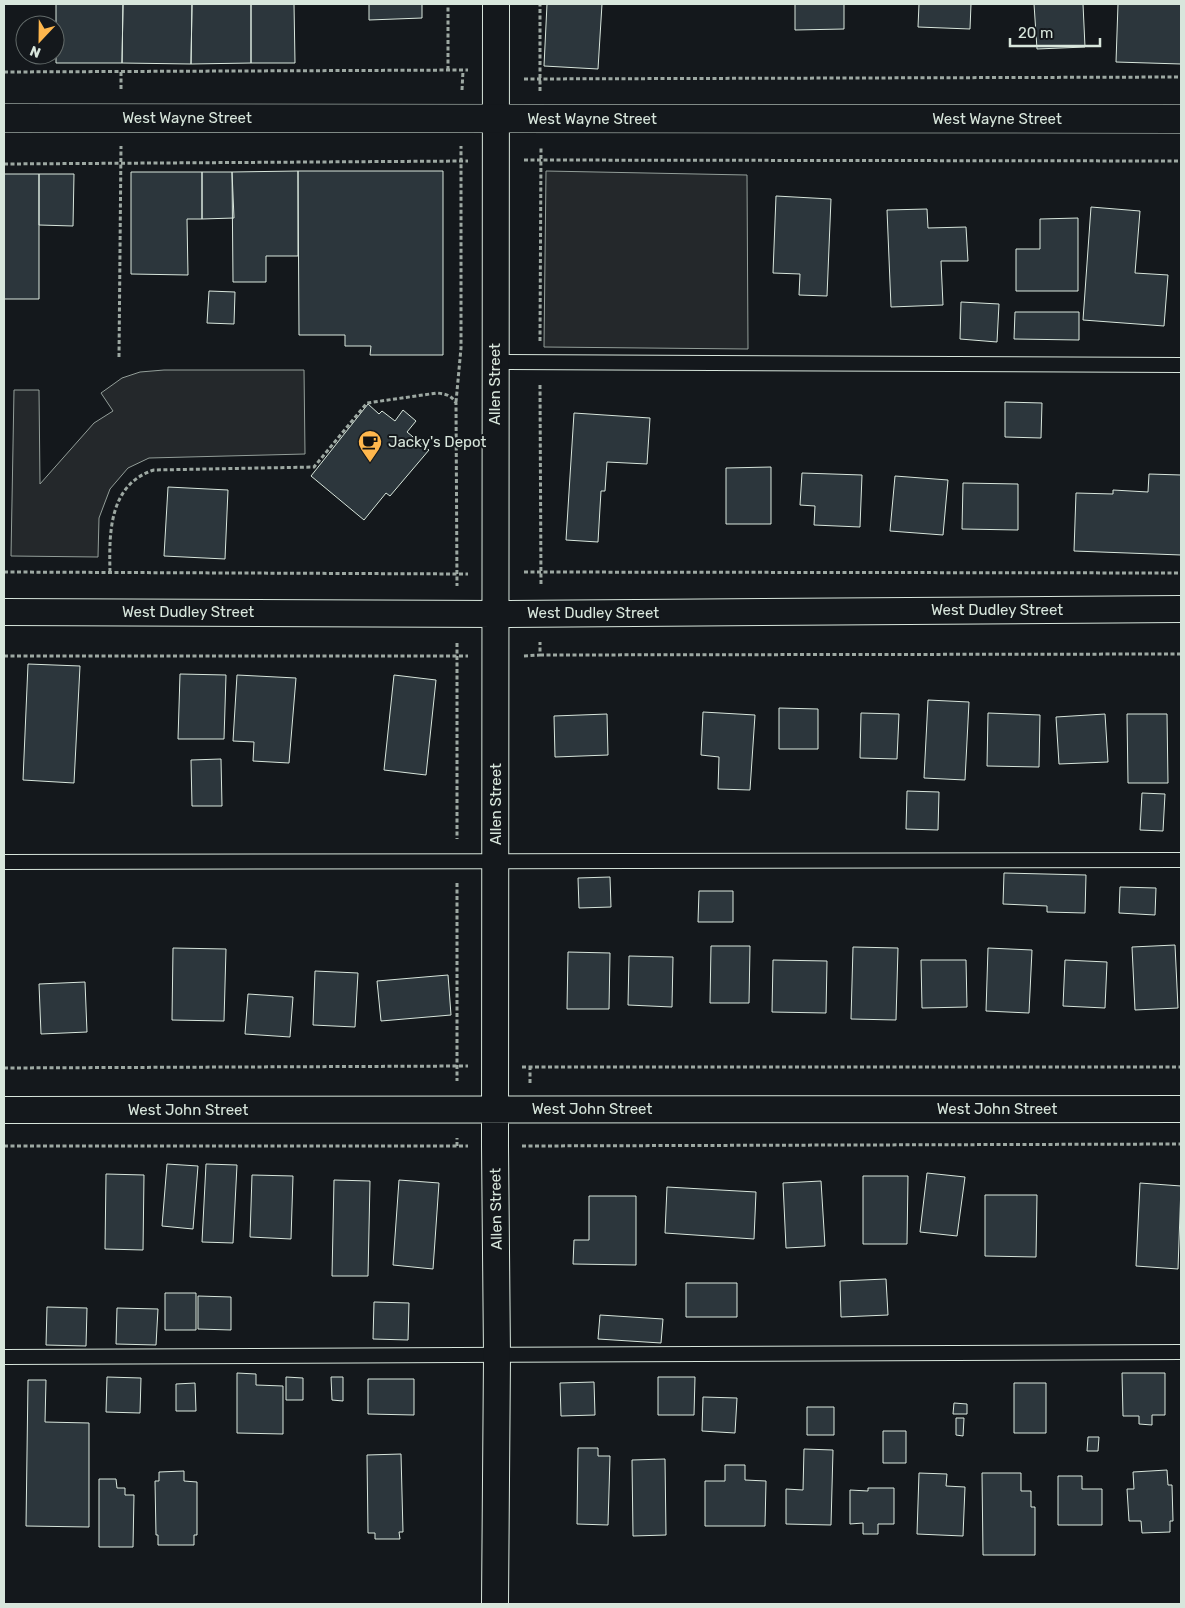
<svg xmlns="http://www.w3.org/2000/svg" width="1185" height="1608" viewBox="0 0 1185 1608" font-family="Rubik,sans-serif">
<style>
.parking{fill:#24282b;stroke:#939e99}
.building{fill:#2c363c;stroke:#d8e6dc}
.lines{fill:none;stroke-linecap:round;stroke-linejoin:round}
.lane-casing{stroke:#d8e6dc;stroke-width:16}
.street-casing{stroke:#d8e6dc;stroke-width:28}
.secondary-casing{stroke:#d8e6dc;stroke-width:29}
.path{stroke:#9da8a2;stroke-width:3;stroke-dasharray:4 2.5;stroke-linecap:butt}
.lane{stroke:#14181c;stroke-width:14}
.street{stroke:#14181c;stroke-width:26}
.secondary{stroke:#14181c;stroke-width:28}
.labels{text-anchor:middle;stroke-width:4;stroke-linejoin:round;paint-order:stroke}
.street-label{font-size:15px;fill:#d8e6dc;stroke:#14181c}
.poi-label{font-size:15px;fill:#d8e6dc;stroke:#14181c;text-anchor:start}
</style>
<rect width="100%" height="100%" fill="#14181c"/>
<path class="parking" d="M546,171L747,175L748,349L544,347Z
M164,370H304L305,454L149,458L128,468L110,489L99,518L98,557L11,556L14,390H39L40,484L94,423L113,411L101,393L122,378L140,372Z"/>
<path class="building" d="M56,4H123L122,63H56Z
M123,4H192L191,64L122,63Z
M192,4H251V63L191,64Z
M251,4H294L295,63H251Z
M369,4H422V18L369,20Z
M547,4H602L598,69L544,66Z
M795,4H844V29L795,30Z
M919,4H971L970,29L918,27Z
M1034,4H1083L1085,47L1037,49Z
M1118,4H1181V64L1116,62Z
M298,171H443V355H370L371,346H345V335H299Z
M298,171V256H266V282H233L232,172Z
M131,172H202V219H187L188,275L131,274Z
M202,172H232L234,218L202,219Z
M4,174H39V299H4Z
M39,174H74L73,226L39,225Z
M776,196L831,199L827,296L799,295L800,274L773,273Z
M1091,207L1140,211L1135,273L1168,275L1164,326L1083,320Z
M927,209L928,228L966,227L968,261H941L943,305L891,307L887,210Z
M1078,218V291H1016V249H1040V219Z
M209,291L235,292L234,324L207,323Z
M961,302L999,304L997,342L960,339Z
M1015,312H1079V340L1014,339Z
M1005,402L1042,403L1041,438L1005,437Z
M368,404L379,414L382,411L395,421L403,410L416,421L407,432L429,450L390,496L386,493L364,520L311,476Z
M574,413L650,418L647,464L607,462L605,491H601L598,542L566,540Z
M771,467V524H726V468Z
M802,473L862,475L860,527L814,525L815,506L800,505Z
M1149,474L1181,475V555L1074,551L1076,493L1113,494V490L1148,492Z
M895,476L948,480L943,535L890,531Z
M963,483L1018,484V530L962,529Z
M168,487L228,490L225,559L164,556Z
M28,664L80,666L74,783L23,780Z
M180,674L226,675L224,739H178Z
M237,675L296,678L289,763L253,761L254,742L233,741Z
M394,675L436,680L426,775L384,770Z
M928,700L969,702L965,780L924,778Z
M779,708L818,709V749H779Z
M703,712L755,715L750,790L718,789L719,757L701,755Z
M861,713L899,714L897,759L860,758Z
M988,713L1040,715L1039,767L987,766Z
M607,714L608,755L555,757L554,716Z
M1105,714L1108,762L1059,764L1056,717Z
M1127,714H1167L1168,783H1128Z
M221,759L222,806H192L191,760Z
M907,791L939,792L938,830L906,829Z
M1142,793L1165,794L1163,831L1140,830Z
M1004,873L1086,875L1085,913L1047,912V906L1003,904Z
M610,877L611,907L579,908L578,878Z
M1120,887L1156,888L1155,915L1119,913Z
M699,891H733V922H698Z
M1175,945L1178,1008L1135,1010L1132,947Z
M711,946H750L749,1003H710Z
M853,947L898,948L896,1020L851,1019Z
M173,948L226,949L224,1021L172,1020Z
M988,948L1032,950L1029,1013L986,1011Z
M568,952L610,953L609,1009H567Z
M629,956L673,957L672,1007L628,1005Z
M773,960L827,961L826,1013L772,1012Z
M921,960H966L967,1007L922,1008Z
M1065,960L1107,962L1105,1008L1063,1006Z
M315,971L358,973L355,1027L313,1025Z
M448,975L451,1015L381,1021L377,981Z
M85,982L87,1032L41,1034L39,984Z
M248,994L293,997L290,1037L245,1034Z
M167,1164L198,1166L193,1229L162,1226Z
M206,1164L237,1165L233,1243L202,1242Z
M927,1173L965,1177L957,1236L920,1232Z
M106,1174L144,1175L143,1250L105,1249Z
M252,1175L293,1176L291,1239L250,1237Z
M863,1176H908L907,1244H863Z
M334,1180L370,1181L368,1276H332Z
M399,1180L439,1183L433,1269L393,1265Z
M821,1181L825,1246L786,1248L783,1183Z
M1140,1183L1181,1186L1178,1269L1136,1266Z
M667,1187L756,1192L754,1239L665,1233Z
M985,1195H1037L1036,1257L985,1256Z
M589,1196H636V1265L573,1264L574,1240H589Z
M886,1279L888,1315L841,1317L840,1281Z
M686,1283H737V1317H686Z
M165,1293H196V1330H165Z
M198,1296L231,1297V1330L198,1329Z
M374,1302L409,1303L408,1340L373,1339Z
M47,1307L87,1308L86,1346L46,1345Z
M117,1308L158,1309L156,1345L116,1344Z
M600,1315L663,1319L661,1343L598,1339Z
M237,1373L256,1374V1385L283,1386V1434L237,1433Z
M1122,1373H1165V1415H1152V1425L1139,1424V1416H1123Z
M107,1377L141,1378L140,1413L106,1412Z
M286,1377L303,1378V1400H286Z
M331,1377H343V1401L332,1400Z
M658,1377H695L694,1415H658Z
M368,1379H414V1415L368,1414Z
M28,1380H46L45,1422L89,1423V1527L26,1526Z
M594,1382L595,1415L561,1416L560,1383Z
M195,1383L196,1411H176V1384Z
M1014,1383H1046V1433H1014Z
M703,1397L737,1398L735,1433L702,1431Z
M954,1403L967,1404V1414H953Z
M807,1407H834V1435H807Z
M956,1418H964L963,1436L956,1435Z
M883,1431H906V1463H883Z
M1088,1437H1099L1098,1451H1087Z
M578,1448H598V1456H610L608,1525L577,1524Z
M804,1449L833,1450L831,1525L786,1524V1489L803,1490Z
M401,1454L403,1532H399L400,1539H375V1533H368L367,1455Z
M665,1459L666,1535L633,1536L632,1460Z
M725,1465H745V1480L766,1481L765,1526H705V1481H725Z
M1167,1470L1168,1485H1172L1173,1521H1170V1532L1142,1533L1141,1521H1129L1127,1489H1134L1133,1472Z
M184,1471V1481L197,1482V1535H194V1545H158V1535H156L155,1481H159V1472Z
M919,1473L947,1474L946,1486L965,1487L963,1536L917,1534Z
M982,1473H1021V1491H1031V1507H1035V1555H983Z
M1058,1476H1082V1489H1102V1525H1058Z
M99,1479H116L117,1488H125V1495H134L133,1547H99Z
M868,1488H894V1524H878V1534H863V1523L850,1524V1490L868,1491Z"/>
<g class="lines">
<g class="lane-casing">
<path id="lane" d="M495,362L1181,365
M4,862L1181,860
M4,1357L1181,1352"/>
</g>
<g class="street-casing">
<path id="street" d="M4,612L496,614L1181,609
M4,1110L1181,1109
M495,1604L497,1356L495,1146L496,4"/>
</g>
<g class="secondary-casing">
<path id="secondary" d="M4,118L1181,119"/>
</g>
<path class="path" d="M448,70V4
M4,72L468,70
M524,79L1181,77
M121,89V72
M462,90L463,71
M540,91V4
M524,160L1181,161
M4,164L468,161
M540,341L541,147
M119,357L121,146
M540,385L541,586
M456,402L461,348V146
M4,572L468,574
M110,572C109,533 109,484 154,470L314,467L367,403L437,393C446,394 451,395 456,403L457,586
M524,572L1181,573
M457,643V839
M540,655L1181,654
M4,656H468
M524,656L540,655V642
M457,883V1081
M522,1067H1181
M4,1068L468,1066
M530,1083V1067
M4,1146H468
M457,1146V1138
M522,1146L1181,1144"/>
<use href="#lane" class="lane"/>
<use href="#street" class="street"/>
<use href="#secondary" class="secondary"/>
</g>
<defs>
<g id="cafe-pin" transform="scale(1.25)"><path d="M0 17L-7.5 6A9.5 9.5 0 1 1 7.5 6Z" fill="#ffb74d" stroke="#14181c"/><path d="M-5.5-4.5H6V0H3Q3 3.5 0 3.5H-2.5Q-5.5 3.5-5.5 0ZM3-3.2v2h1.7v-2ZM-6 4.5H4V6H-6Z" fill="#111"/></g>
</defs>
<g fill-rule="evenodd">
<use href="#cafe-pin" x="370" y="442"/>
</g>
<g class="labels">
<g class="street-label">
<text x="187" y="123">West Wayne Street</text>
<text x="592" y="124">West Wayne Street</text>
<text x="997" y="124">West Wayne Street</text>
<text transform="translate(495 384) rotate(-90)" y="5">Allen Street</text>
<text x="997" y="615">West Dudley Street</text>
<text x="188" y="617">West Dudley Street</text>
<text x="593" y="618">West Dudley Street</text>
<text transform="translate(496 804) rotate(-90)" y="5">Allen Street</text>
<text x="592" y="1114">West John Street</text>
<text x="997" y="1114">West John Street</text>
<text x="188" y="1115">West John Street</text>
<text transform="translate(496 1209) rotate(-91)" y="5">Allen Street</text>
</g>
<g class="poi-label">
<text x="388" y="447">Jacky's Depot</text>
</g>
</g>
<rect width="1185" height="1608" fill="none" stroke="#d8e6dc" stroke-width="10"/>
<g transform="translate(40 40) rotate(202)"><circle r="24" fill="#14181c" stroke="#626a69"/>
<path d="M0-4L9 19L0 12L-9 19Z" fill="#ffb74d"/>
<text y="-8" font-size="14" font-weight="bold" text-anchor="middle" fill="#d8e6dc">N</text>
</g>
<path d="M1010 38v8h90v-8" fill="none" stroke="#d8e6dc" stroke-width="2.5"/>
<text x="1018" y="38" font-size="15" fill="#d8e6dc" stroke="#14181c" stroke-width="4" paint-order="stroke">20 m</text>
</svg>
